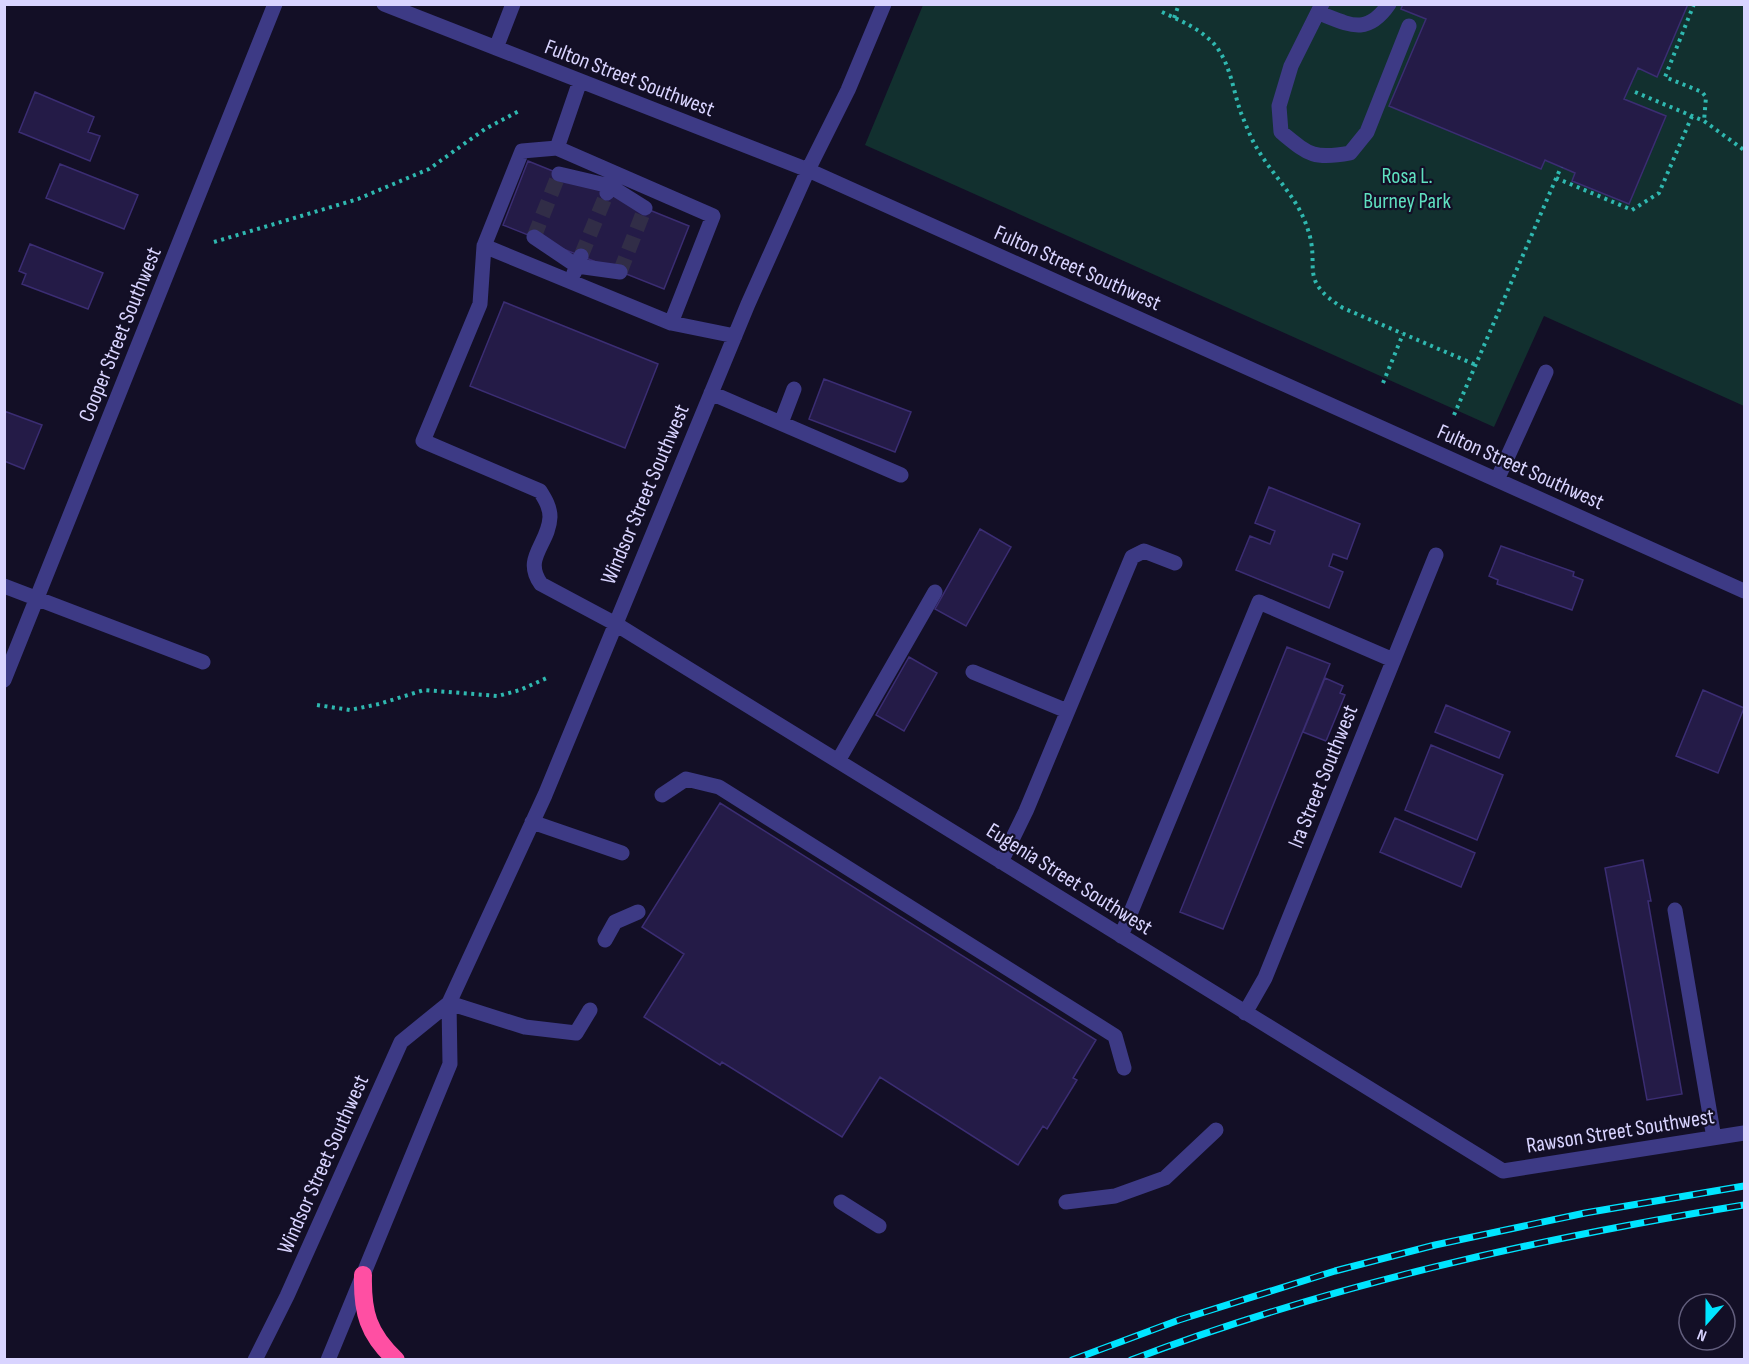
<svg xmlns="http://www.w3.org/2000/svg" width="1749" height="1364" viewBox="0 0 1749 1364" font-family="'Sofia Sans Condensed',sans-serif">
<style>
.green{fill:#12302f}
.building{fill:#241b47;stroke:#3b2d73;stroke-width:1.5}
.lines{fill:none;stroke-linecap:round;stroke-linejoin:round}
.minor-tunnel{stroke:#312d47;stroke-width:15;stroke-dasharray:15 8;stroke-linecap:butt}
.path{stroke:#2fb8b0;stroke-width:4;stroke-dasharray:3 4.5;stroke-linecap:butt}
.minor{stroke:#3d3a85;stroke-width:15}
.highway{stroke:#ff4fa3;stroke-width:18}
.rail-casing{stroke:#00e5ff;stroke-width:7}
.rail{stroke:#130f26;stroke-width:4.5;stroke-dasharray:14;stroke-linecap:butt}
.labels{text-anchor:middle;stroke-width:4.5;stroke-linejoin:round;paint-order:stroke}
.street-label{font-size:22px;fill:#d9d4ff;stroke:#130f26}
.park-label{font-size:22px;fill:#5fe0c0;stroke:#130f26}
</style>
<rect width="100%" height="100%" fill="#130f26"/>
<path class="green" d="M923,5H1744V406L1544,316L1494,427L865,145Z"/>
<path class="building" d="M1403,4H1688L1657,77L1638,68L1624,99L1666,116L1629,204L1572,181L1575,173L1547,161L1545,160L1541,169L1389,106L1426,19L1401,9Z
M35,92L94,117L88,132L100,136L90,161L19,132Z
M528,161L689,226L664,289L503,225Z
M60,164L138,195L124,229L46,198Z
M30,244L103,273L88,309L22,284L26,274L19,271Z
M504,302L658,364L625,448L470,386Z
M824,379L911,412L895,452L809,419Z
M4,411L42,425L24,469L4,461Z
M1269,487L1360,524L1347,559L1333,554L1329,566L1343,572L1329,608L1236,570L1250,536L1270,544L1275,531L1255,523Z
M980,529L1011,547L966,626L935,609Z
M1501,546L1574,572L1573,576L1583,580L1572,610L1497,584L1498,580L1489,576Z
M1287,647L1330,664L1223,929L1180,912Z
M909,657L937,673L904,731L876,715Z
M1325,678L1343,686L1340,693L1345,695L1326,741L1303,732Z
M1703,690L1744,708L1718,773L1676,756Z
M1446,705L1510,732L1499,758L1435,732Z
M1431,745L1503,775L1477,840L1405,810Z
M720,803L1096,1040L1073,1078L1077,1080L1047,1129L1043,1126L1018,1165L880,1077L842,1137L722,1062L720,1065L644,1017L684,954L642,927Z
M1395,818L1475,853L1461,887L1380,852Z
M1643,860L1651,901H1648L1682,1094L1647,1100L1605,868Z"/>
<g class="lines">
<path class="minor-tunnel" d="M534,237L559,174
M581,256L607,193
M620,272L645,208"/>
<path class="path" d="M1694,4L1665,77L1702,92L1706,97L1704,121
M1162,12C1181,21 1201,29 1215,45C1231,65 1233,91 1241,113C1246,125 1251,139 1258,150C1274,177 1297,197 1307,227C1322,268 1296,278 1343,308L1476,365
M1174,18L1179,4
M1635,92L1704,121L1744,150
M1556,178L1632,210L1659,193L1692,116
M214,242L358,199L429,169L485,129L519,111
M1383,383L1403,334
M1454,415L1561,167
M317,705L350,710L379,704L424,690L498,696L520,690L549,677"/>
<path class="minor" d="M384,4L808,170L1744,591
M1322,4L1291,66L1279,106L1281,132C1308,154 1313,160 1350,153L1367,132L1409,26
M1319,13C1350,25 1367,36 1389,4
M496,48L513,4
M580,81L557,148L522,151L484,246L671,323L735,336
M557,148L713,216L671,323
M559,174L610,186L607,193
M614,177L610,186L645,208
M534,237L577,266L581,256
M484,246L480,304L423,441L540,491C545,499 550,507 550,517C549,544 522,558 541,584L614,623L1503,1171L1744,1133
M574,273L577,266L620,272
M711,393L901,475
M781,423L794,389
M1497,480L1546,372
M4,586L203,662
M973,672L1067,711
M4,680L275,4
M838,761L935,592
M662,795L686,779L719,787L1115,1036L1124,1068
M532,822L622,853
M1001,862L1026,811L1132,557L1144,551L1175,563
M1675,910L1714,1138
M1121,936L1259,602L1393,660
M605,940L615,922L638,912
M449,1003L525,1027L576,1033L590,1010
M1245,1013L1265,978L1436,555
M841,1202L879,1226
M1066,1202L1115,1196L1165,1178L1216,1130
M255,1360L287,1296L401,1042L449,1003
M328,1360L450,1064L449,1003L545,795L748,304L808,170L848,90L884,4"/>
<path class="highway" d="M363,1275C362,1312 368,1334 396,1360"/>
<g class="rail-casing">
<path id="rail" d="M1072,1360L1179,1320L1335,1271L1435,1245L1585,1213L1744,1186
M1131,1360C1329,1285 1536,1239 1744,1205"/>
</g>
<use href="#rail" class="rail"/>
</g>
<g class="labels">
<g class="street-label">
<text transform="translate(630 77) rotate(21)" y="8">Fulton Street Southwest</text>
<text transform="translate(1078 267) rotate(24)" y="8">Fulton Street Southwest</text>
<text transform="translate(119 334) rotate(-68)" y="8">Cooper Street Southwest</text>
<text transform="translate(1521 466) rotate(24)" y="8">Fulton Street Southwest</text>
<text transform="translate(644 494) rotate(-67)" y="8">Windsor Street Southwest</text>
<text transform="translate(1322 776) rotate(-68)" y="8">Ira Street Southwest</text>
<text transform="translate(1070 878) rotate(32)" y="8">Eugenia Street Southwest</text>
<text transform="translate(1620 1130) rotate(-9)" y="8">Rawson Street Southwest</text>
<text transform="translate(322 1164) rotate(-66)" y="8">Windsor Street Southwest</text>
</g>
<g class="park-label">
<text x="1407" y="183">Rosa L.<tspan x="1407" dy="25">Burney Park</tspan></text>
</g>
</g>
<rect width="1749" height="1364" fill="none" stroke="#d9d4ff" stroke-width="12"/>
<g transform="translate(1707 1322) rotate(201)"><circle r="28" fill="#130f26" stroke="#625e7d" stroke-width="1.5"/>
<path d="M0-4.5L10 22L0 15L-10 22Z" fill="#00e5ff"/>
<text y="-9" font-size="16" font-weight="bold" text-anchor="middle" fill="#d9d4ff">N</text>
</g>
</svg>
